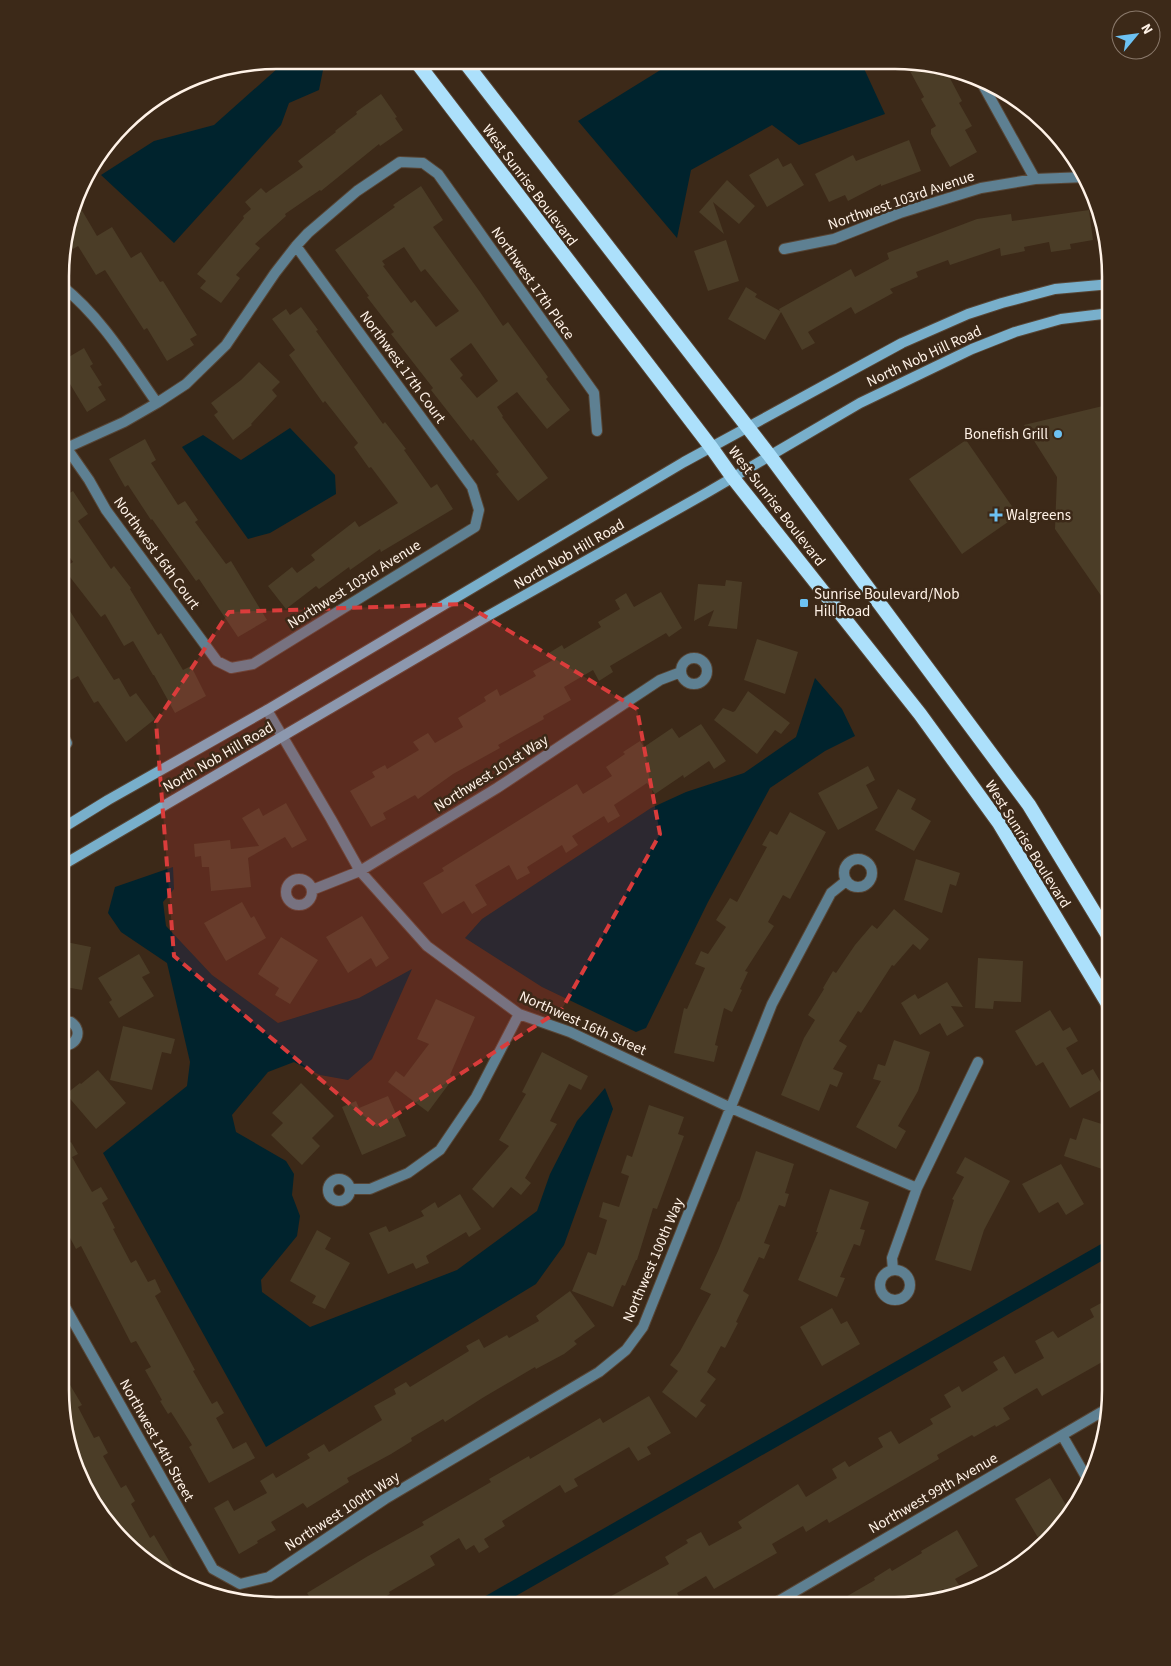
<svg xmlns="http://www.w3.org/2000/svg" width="1171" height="1666" viewBox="0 0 1171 1666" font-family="'Source Sans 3',sans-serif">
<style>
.water{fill:#00232d}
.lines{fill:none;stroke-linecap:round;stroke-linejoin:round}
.canal{stroke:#00232d;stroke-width:15}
.building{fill:#4b3d27;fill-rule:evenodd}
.minor-casing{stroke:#574535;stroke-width:12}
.secondary-casing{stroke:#574535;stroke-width:12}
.trunk-casing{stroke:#574535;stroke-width:16}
.minor{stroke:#5e8092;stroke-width:10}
.secondary{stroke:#78afcb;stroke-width:10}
.trunk{stroke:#ace0fb;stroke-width:14}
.marked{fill:#da3c3b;fill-opacity:0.2;stroke:#da3c3b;stroke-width:4;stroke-dasharray:10 6;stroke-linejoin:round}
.poi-dot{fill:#6dc2f3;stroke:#3c2918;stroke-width:2}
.labels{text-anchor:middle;stroke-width:5;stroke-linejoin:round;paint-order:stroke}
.street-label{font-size:15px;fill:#fff2e7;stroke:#3c2918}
.poi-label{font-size:15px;fill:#fff2e7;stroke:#3c2918;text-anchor:start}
.rim{fill:none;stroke:#fff2e7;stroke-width:2.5}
</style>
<rect width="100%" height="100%" fill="#3c2918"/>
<path class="water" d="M287,60H325L319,90L289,103L281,125L174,243L101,175L154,141L214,125Z
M675,61L861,62L885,114L799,145L772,125L691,170L677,238L578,121Z
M290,428L335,475L336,494L270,533L248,539L182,447L203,435L241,460Z
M815,678L842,709L855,736L825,751L770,788L708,902L646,1028L636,1032L542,987L465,938L482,919L651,808L686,792L744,773L796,737Z
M173,867L174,889L163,902L166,926L212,975L278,1023L359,998L412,969L372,1059L348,1080L320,1075L294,1062L268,1072L232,1115L236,1132L286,1161L294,1174L292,1195L300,1216L297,1236L261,1280L262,1292L310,1327L457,1270L537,1211L550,1174L577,1121L605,1088L613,1109L564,1245L536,1284L266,1447L103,1153L187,1086L190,1062L167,963L121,932L108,913L115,887Z"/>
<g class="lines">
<path class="canal" d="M485,1605L1111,1247"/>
</g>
<path class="building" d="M905,62H924L944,67L962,101L959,103L972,126L965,130L977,152L950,167L931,134V129L936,126L921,99L924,97Z
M381,94L397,117L395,118L403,130L380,146L379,144L321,191L320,190L285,214L286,216L255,244L260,248L236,275L240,278L221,303L200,288L206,281L197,274L244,218L243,216L251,209L245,202L261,188L266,193L303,167L298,161L336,132L335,131L357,114L356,112Z
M909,140L921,171L881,186V184L848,201L845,195L829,202L815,174L853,155L856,161Z
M778,158L783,167L791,163L804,185L767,207L749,175Z
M727,180L755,206L739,224L713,202L724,234L699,212Z
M421,186L443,220L433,227L480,292L503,326L508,322L548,377L546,379L570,410L547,429L517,392L497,407L503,416L502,417L548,478L518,501L496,474L499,472L473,439L471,441L431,390L433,388L391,334L394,332L367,297L369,296L335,250L395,207L393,205ZM404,247L421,272L425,269L459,311L436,327L415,300L411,303L383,266L385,265L382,261ZM471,343L498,381L477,398L460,378L463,375L450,359Z
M77,202L97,236L112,227L131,258L141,252L160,282L163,281L197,335L190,339L194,345L167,361L147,328L144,330L105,270L96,275L78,246L73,249L66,236Z
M1089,210L1093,240L1070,244L1071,249L1051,252L1049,242L1024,247L1025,251L1001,256L1000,248L950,265L948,260L916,272L918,277L890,289L893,293L855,314L851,307L808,332L815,343L802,350L781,312L765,340L728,319L746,287L757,294L755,297L780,311L779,309L851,269L855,277L889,259L887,253L977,219L1011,214L1012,221Z
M726,240L739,281L708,291L694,251Z
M301,307L318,330L316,331L383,424L385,422L406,449L404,450L431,488L437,484L453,509L381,552L380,549L350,570L349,567L319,589L316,586L286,609L268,586L292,567L297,573L315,560L311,555L355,521L359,527L398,503L371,467L369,468L354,447L358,443L325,401L323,403L289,355L295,350L272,319L286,309L290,315Z
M84,348L93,364L90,366L102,385L98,387L106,400L87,412L67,379L62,383V361Z
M259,362L280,382L272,390L277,396L251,424L252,425L233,440L214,415L218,412L211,403L241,380Z
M1111,404V610L1055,529L1057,477L1024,425Z
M145,439L156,460L151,463L178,505L185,501L198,520L195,522L226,564L231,561L267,620L238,637L199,579L196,581L152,519L151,520L128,485L125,487L109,459Z
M966,440L1018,515L962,554L909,479Z
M73,491L88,514L78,521L111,569L114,566L131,588L130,589L158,635L161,633L183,670L191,666L206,696L175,713L154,675H153L133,641L124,646L105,614L101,617L63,568L73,562L61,545V498Z
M726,580L742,582L737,629L708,626L714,610L694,621L698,584L725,586Z
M661,592L682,628L669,637L666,633L610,666L613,672L599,681L593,670L564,687L571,700L543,716L544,719L498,745L500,748L453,774L418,799L415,795L383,813L386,819L371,827L350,791L375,777L372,772L385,765L387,769L419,750L413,742L428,733L435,743L463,727L458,718L486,701L484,697L497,689L500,696L536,676L533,671L553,660L549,653L562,645L564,649L601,627L598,622L620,609L615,600L626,593L634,607Z
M61,597L114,680L119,678L130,697L136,693L155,719L126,742L98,701L94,703L78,676L67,682L61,673Z
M757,639L798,652L785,694L744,680Z
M748,691L790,723L781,734L775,730L757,754L714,720L723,708L733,712L735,711Z
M701,724L726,761L714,769L709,761L684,778L683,775L655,794L647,783L614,805L620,816L608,823L604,816L572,836L578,845L566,853L562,845L527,867L530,873L517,880L509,865L475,885L487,905L472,914L464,901L442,914L423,883L444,871L442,868L577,784L583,794L612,776L606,767L625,754L623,752L640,741L644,747L672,728L679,738Z
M868,766L875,780L866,785L878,808L838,830L818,793Z
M898,789L916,799L911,809L931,821L914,851L875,830Z
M286,803L307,840L292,848L285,837L248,858L251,887L211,891L209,867H202L201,856L195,857L194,844L230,840L231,849L259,846L242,818L259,808L263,816Z
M790,812L826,832L790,899L783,895L768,922L774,926L745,971L748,972L740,989L742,990L732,1012L724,1008L715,1045L718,1046L714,1062L674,1053L684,1008L687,1009L705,968L695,964L701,951L708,954L726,927L716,920L730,898L737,902L767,847L762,845L770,831L777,835Z
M916,859L960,873L956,886L950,884L942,913L904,900Z
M242,902L251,918L254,916L266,938L226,961L204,923Z
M894,909L929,939L920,950L913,944L894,966L892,965L861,1013L858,1011L839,1041L847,1046L833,1069L843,1073L837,1087L830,1084L819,1111L781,1095L804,1038L815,1020L808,1015L824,989L823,988L833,971L836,973L855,945L872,925L877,929Z
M362,916L389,958L376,967L371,958L348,973L326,937Z
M281,937L318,960L290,1004L275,995L279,988L258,974Z
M61,941L91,947L82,990L65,987L67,977L61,976Z
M139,954L150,973L142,977L154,996L119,1018L109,1002L112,1000L98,978Z
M978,958L1023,961L1021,1002L994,1001L993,1009L975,1008Z
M947,982L963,1007L951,1006L964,1026L947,1036L940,1023L920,1035L901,1003L915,994L918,999Z
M436,999L475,1017L450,1075L454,1077L428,1112L388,1082L396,1071L404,1077L429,1044L417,1039Z
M1050,1010L1063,1031L1070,1027L1078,1041L1066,1048L1082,1075L1093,1069L1104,1088L1070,1108L1043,1062L1036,1066L1015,1031Z
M123,1026L175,1039L171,1054L162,1052L152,1090L110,1080Z
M894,1040L930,1052L918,1091L898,1126L906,1131L896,1149L856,1127L881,1081L873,1079L878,1064L885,1066Z
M542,1052L588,1076L581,1090L569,1084L550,1121L557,1124L525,1178L531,1183L521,1195L511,1187L493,1208L472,1189L509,1146L499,1140L526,1094L522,1092Z
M98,1070L126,1103L96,1129L66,1094L80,1083L81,1084Z
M301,1083L334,1116L312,1138L320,1146L302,1165L271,1135L283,1123L272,1113Z
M388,1096L406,1136L362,1155L342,1107L356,1101L359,1108Z
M649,1105L684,1117L678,1134L684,1136L657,1209L653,1208L637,1260H636L625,1286L622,1285L613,1307L572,1291L588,1252L596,1255L607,1220L599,1217L603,1202L619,1207L629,1176L621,1173L627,1155L632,1157Z
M1083,1118L1111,1127V1153L1105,1170L1064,1156L1070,1138L1076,1140Z
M60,1135L66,1145L71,1142L78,1154L72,1157L92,1192L101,1187L108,1199L102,1203L115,1228L113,1229L131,1263L136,1260L148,1282L155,1279L161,1292L155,1296L195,1370L193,1371L212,1404L217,1401L224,1413L216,1418L233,1449L246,1442L255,1458L209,1483L189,1447L192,1445L171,1412L168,1414L160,1401L162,1400L145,1370L151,1367L136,1341L131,1343L81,1246L76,1249L67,1232L68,1231L60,1216Z
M756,1151L794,1164L785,1193L789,1194L785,1207L779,1205L764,1243L770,1245L764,1259L759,1257L743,1291L749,1295L736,1322L738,1323L725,1348L721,1346L707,1372L716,1379L700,1401L706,1405L696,1418L662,1392L678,1371L670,1365L680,1351L711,1294L700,1289L718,1251L738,1201L739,1202Z
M965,1157L1010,1181L984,1230L971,1271L935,1260L954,1200L952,1199L964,1177L956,1173Z
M1061,1164L1084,1204L1066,1215L1058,1202L1039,1213L1022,1184Z
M830,1189L869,1202L860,1229L865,1230L860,1246L854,1244L840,1277L845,1278L837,1297L798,1280L818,1232H816Z
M460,1194L481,1229L469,1237L466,1232L426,1256L429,1263L416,1269L413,1263L388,1274L369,1233L386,1226L389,1232L424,1216L421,1211L435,1202L438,1208Z
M317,1230L331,1238L325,1249L350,1263L325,1309L312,1303L316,1296L290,1281Z
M570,1291L595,1326L574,1341L577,1344L564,1354L536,1369L535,1367L484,1397L445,1422L443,1419L411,1438L412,1441L391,1454L347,1478L349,1482L307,1508L303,1503L271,1522L276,1530L257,1541L258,1543L239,1554L214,1508L228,1500L234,1511L267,1493L260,1481L273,1473L276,1478L310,1458L307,1454L324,1444L329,1452L382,1420L374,1406L396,1394L394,1389L406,1382L410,1387L469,1351L466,1346L479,1339L484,1348L507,1335L509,1338L539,1321L536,1316Z
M1103,1302L1111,1315V1357L1042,1396L1037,1388L1003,1408L1010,1419L996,1427L995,1425L974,1437L972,1435L937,1455L939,1459L829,1523L827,1519L806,1532L803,1526L772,1544L777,1553L714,1589L706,1576L677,1593L684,1605H595L669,1564L665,1557L688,1543L686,1540L701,1532L709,1546L742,1528L738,1522L798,1484L806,1497L837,1478L832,1469L845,1461L849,1467L883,1447L878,1438L891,1431L899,1444L933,1424L930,1419L951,1407L944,1395L959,1386L962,1392L998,1370L993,1362L1004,1356L1015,1374L1044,1358L1035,1341L1053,1331L1058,1338L1094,1317L1090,1309Z
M832,1308L841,1324L847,1321L860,1344L822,1366L800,1327Z
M60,1368L82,1405L78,1407L94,1438L99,1436L108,1453L103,1456L121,1488L126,1485L135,1501L131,1504L150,1538L154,1535L182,1583L145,1562L82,1486L60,1391Z
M649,1396L671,1433L647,1447L651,1454L638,1461L629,1447L574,1479L578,1486L565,1493L560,1485L502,1521L505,1526L484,1539L489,1547L479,1553L474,1545L466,1550L459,1538L430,1556L435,1565L389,1592L390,1594L371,1605L314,1604L307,1593L368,1556L424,1525L422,1522L491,1482L489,1479L529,1456L530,1459L600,1418L603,1423Z
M1050,1478L1069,1510L1060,1516L1064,1522L1052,1529L1055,1532L1040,1541L1015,1499Z
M957,1530L978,1566L955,1579L959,1585L945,1592L943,1589L926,1599L896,1606H830L875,1580L874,1578L890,1568L892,1571L922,1553L921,1551Z"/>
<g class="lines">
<g class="minor-casing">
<path id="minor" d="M978,76L1035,179
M153,102L178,88
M784,249L834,239L900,213L981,188L1035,179L1086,177
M62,286C102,318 128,362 157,403
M66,447L89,480L106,510L217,661L231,668L253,664L475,527L479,510L472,487L296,246
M62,450L124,422L157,403L186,384L226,345L275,273L296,246L308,233L357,191L400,162L423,163L438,174L594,393L597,431
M681 671a13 13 0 1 1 26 0a13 13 0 1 1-26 0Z
M267,710L331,819L360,871L427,946L519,1014L570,1032L731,1108L917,1188
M61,733L67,743
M844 873a14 14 0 1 1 28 0a14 14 0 1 1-28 0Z
M286 892a13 13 0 1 1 26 0a13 13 0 1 1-26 0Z
M312,890L360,871L497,788L660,680L681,672
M61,1045C76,1048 84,1031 71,1022L61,1021
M328 1190a11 11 0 1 1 22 0a11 11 0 1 1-22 0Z
M350,1189H370L408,1173L440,1150L476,1097L519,1014
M893,1270L892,1258L917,1188L978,1062
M880 1285a15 15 0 1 1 30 0a15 15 0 1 1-30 0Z
M60,1298L213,1569L240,1584L269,1577L385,1499L599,1372L626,1350L643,1327L772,1004L831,893L846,881
M1062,1435L1089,1482
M770,1606L1110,1407"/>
</g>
<g class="secondary-casing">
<path id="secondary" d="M61,829L108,800L267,710L684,462L902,343L968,314L1002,303L1055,289L1111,284
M61,866L486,617L708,492L860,403L972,349L1015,332L1061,319L1111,313"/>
</g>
<g class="trunk-casing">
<path id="trunk" d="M415,60L711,447L733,478L920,714L999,823L1111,1009
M464,61L770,456L1029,805L1111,940"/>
</g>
<use href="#minor" class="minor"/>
<use href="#secondary" class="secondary"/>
<use href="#trunk" class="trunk"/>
</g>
<path class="marked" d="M465,604L637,709L660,834L562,1009L377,1127L174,956L156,722L229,612Z"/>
<g class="poi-dot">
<circle cx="1058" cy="434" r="5"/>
<path d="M993.5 507.5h5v5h5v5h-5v5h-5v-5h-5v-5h5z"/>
<rect x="799" y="598" width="10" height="10" rx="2.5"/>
</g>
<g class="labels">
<g class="street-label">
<text transform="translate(530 185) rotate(53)" y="5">West Sunrise Boulevard</text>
<text transform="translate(901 200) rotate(-19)" y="5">Northwest 103rd Avenue</text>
<text transform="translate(533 283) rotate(55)" y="5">Northwest 17th Place</text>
<text transform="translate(924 356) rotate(-25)" y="5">North Nob Hill Road</text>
<text transform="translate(403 367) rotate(54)" y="5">Northwest 17th Court</text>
<text transform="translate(777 506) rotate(52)" y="5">West Sunrise Boulevard</text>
<text transform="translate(157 553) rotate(54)" y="5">Northwest 16th Court</text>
<text transform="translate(569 554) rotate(-30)" y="5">North Nob Hill Road</text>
<text transform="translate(354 584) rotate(-32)" y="5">Northwest 103rd Avenue</text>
<text transform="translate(218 757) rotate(-30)" y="5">North Nob Hill Road</text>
<text transform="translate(491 773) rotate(-32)" y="5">Northwest 101st Way</text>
<text transform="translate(1028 844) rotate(58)" y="5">West Sunrise Boulevard</text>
<text transform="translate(583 1023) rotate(24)" y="5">Northwest 16th Street</text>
<text transform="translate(653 1260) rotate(-67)" y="5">Northwest 100th Way</text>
<text transform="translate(157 1440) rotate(61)" y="5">Northwest 14th Street</text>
<text transform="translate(933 1493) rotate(-30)" y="5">Northwest 99th Avenue</text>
<text transform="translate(342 1511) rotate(-33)" y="5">Northwest 100th Way</text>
</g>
<g class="poi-label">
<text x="1048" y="439" text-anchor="end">Bonefish Grill</text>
<text x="1006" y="520">Walgreens</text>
<text x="814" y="599">Sunrise Boulevard/Nob<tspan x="814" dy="17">Hill Road</tspan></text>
</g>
</g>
<path d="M0 0H1171V1666H0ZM276 69H895A207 207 0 0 1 1102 276V1390A207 207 0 0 1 895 1597H276A207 207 0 0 1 69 1390V276A207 207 0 0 1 276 69Z" fill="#3c2918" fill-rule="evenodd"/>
<path class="rim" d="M276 69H895A207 207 0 0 1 1102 276V1390A207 207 0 0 1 895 1597H276A207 207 0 0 1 69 1390V276A207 207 0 0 1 276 69Z"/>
<g transform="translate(1136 35) rotate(61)"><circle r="24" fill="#3c2918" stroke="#8a796b"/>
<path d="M0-4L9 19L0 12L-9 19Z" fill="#6dc2f3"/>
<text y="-8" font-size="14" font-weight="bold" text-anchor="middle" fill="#fff2e7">N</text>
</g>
</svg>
